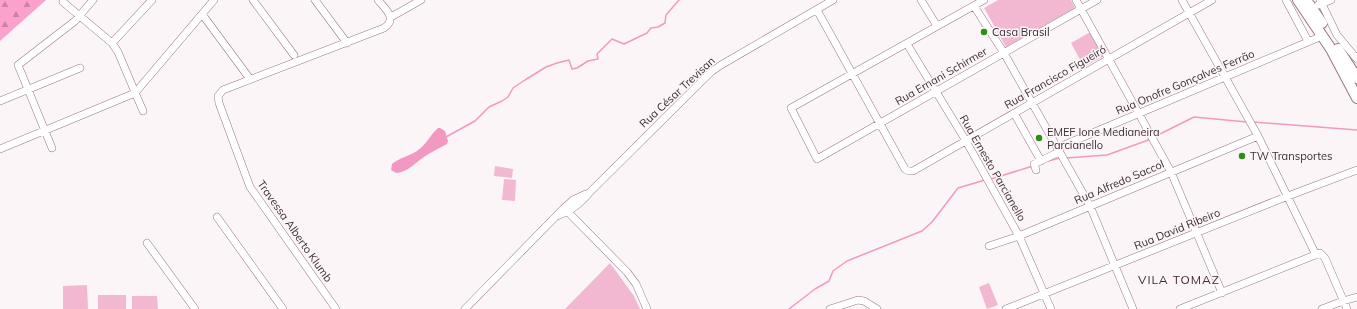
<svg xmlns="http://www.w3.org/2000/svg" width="1357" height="309" viewBox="0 0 1357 309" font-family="Mulish,sans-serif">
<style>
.green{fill:#f2b8d2}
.forest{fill:url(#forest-firs)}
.water{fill:#f299c2}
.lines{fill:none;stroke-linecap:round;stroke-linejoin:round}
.stream{stroke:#f299c2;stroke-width:1.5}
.minor-casing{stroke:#947884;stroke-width:8}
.highway-casing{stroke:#947884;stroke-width:12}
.minor{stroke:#fff;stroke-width:7}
.highway{stroke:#fff;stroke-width:10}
.poi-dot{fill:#2b9113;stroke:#fcf5f8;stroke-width:1.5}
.labels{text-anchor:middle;stroke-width:3;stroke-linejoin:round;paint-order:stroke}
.poi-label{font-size:11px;fill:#3a2e33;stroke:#fcf5f8;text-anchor:start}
.street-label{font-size:11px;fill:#3a2e33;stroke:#fcf5f8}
.neighbourhood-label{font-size:12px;letter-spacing:1px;fill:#412934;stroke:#fcf5f8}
</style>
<defs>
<pattern id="forest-firs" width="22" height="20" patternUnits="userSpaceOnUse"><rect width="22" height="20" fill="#fba1cb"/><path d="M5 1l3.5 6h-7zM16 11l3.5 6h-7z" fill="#cc84a5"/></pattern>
</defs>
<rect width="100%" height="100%" fill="#fcf5f8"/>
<path class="green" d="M998,0H1071L1075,8L1006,47L984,8Z
M1092,31L1106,55L1084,67L1071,43Z
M495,166L513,169L512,178L494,176Z
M504,179L516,180L515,201L502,200Z
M610,263L634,296L640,309H565Z
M989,283L998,305L987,309L979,287Z
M87,285L88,309H63V286Z
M98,295H126V309H98Z
M132,296H157L158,309H132Z"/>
<path class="forest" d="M0,0H46L0,41Z"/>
<path class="water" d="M438,128H440L445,131L448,141L447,144C440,148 433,151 427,155C417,161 407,173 396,173L391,170L392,164C399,158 409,156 417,151C427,144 430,135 438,128Z"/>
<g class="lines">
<path class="stream" d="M1253,122L1357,130
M446,137L475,121L489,107L502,101L508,97L513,88L525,80L546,67L557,63L569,60L572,69L577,68L588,61L598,59L597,54L612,39L624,44L647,33L651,28L658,27L665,23L666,15L679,0
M1154,137L1194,117L1247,122
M1066,158L1107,155L1151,139
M1048,161L1060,158
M991,179L1033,166
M789,309L815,289L829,281L833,271L847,261L922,231L932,222L958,188L985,180"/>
<g class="minor-casing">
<path id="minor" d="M253,0L294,55
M315,0L347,43
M921,0L937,26
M984,0L791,108L817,159L1097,0
M1076,0L1171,172L1222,293
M1182,0L1258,136L1316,255
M1286,0L1308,41
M1320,0L1337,35L1357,59
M63,2L112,43L118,52L143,111
M1318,5L1331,0
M974,6L1004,53L1090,206L1133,309
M817,10L905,169L909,171H913L1212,0
M202,14L250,79
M391,17L421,0
M112,43L152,0
M907,44L966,141L1019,236L1051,309
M0,101L80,68
M1014,113L1041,161
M52,148L18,65L75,21L93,0
M1057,148L1322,36
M0,149L135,93L214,0
M1036,170L1034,164L1059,152
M566,210L627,272L636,284L647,309
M557,216C572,210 579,205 590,192L711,72L721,65L833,0
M217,217L283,309
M147,243L195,309
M989,246L1019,236L1258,136
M336,309L250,187L219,103L218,96L223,90L384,28C398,18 385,9 378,0
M465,309L564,208L573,200L586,194
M830,309L858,300L864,301L877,309
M1006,309L1288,196L1357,170
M1180,309L1320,253L1325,258L1347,309
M1322,309L1343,301L1357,297"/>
</g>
<g class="highway-casing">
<path id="highway" d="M1298,0L1331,49L1357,98
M1306,0L1322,23
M1338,49L1357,78"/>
</g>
<use href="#minor" class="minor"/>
<use href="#highway" class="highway"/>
</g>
<g class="poi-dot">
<circle cx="984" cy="32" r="4"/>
<circle cx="1039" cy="138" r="4"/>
<circle cx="1242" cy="156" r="4"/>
</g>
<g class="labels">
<g class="poi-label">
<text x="992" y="36">Casa Brasil</text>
<text x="1047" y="136">EMEF Ione Medianeira<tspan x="1047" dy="13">Parcianello</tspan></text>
<text x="1250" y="160">TW Transportes</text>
</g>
<g class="street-label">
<text transform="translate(941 76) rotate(-30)" y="4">Rua Ernani Schirmer</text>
<text transform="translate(1055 77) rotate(-30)" y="4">Rua Francisco Figueiró</text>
<text transform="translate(1185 82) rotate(-23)" y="4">Rua Onofre Gonçalves Ferrão</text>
<text transform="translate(677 92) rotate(-43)" y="4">Rua César Trevisan</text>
<text transform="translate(993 168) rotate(60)" y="4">Rua Ernesto Parcianello</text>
<text transform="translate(1119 182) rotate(-23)" y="4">Rua Alfredo Saccol</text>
<text transform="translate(1177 229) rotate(-22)" y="4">Rua David Ribeiro</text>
<text transform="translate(295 231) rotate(55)" y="4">Travessa Alberto Klumb</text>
</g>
<g class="neighbourhood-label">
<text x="1179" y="284">VILA TOMAZ</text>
</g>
</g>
</svg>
